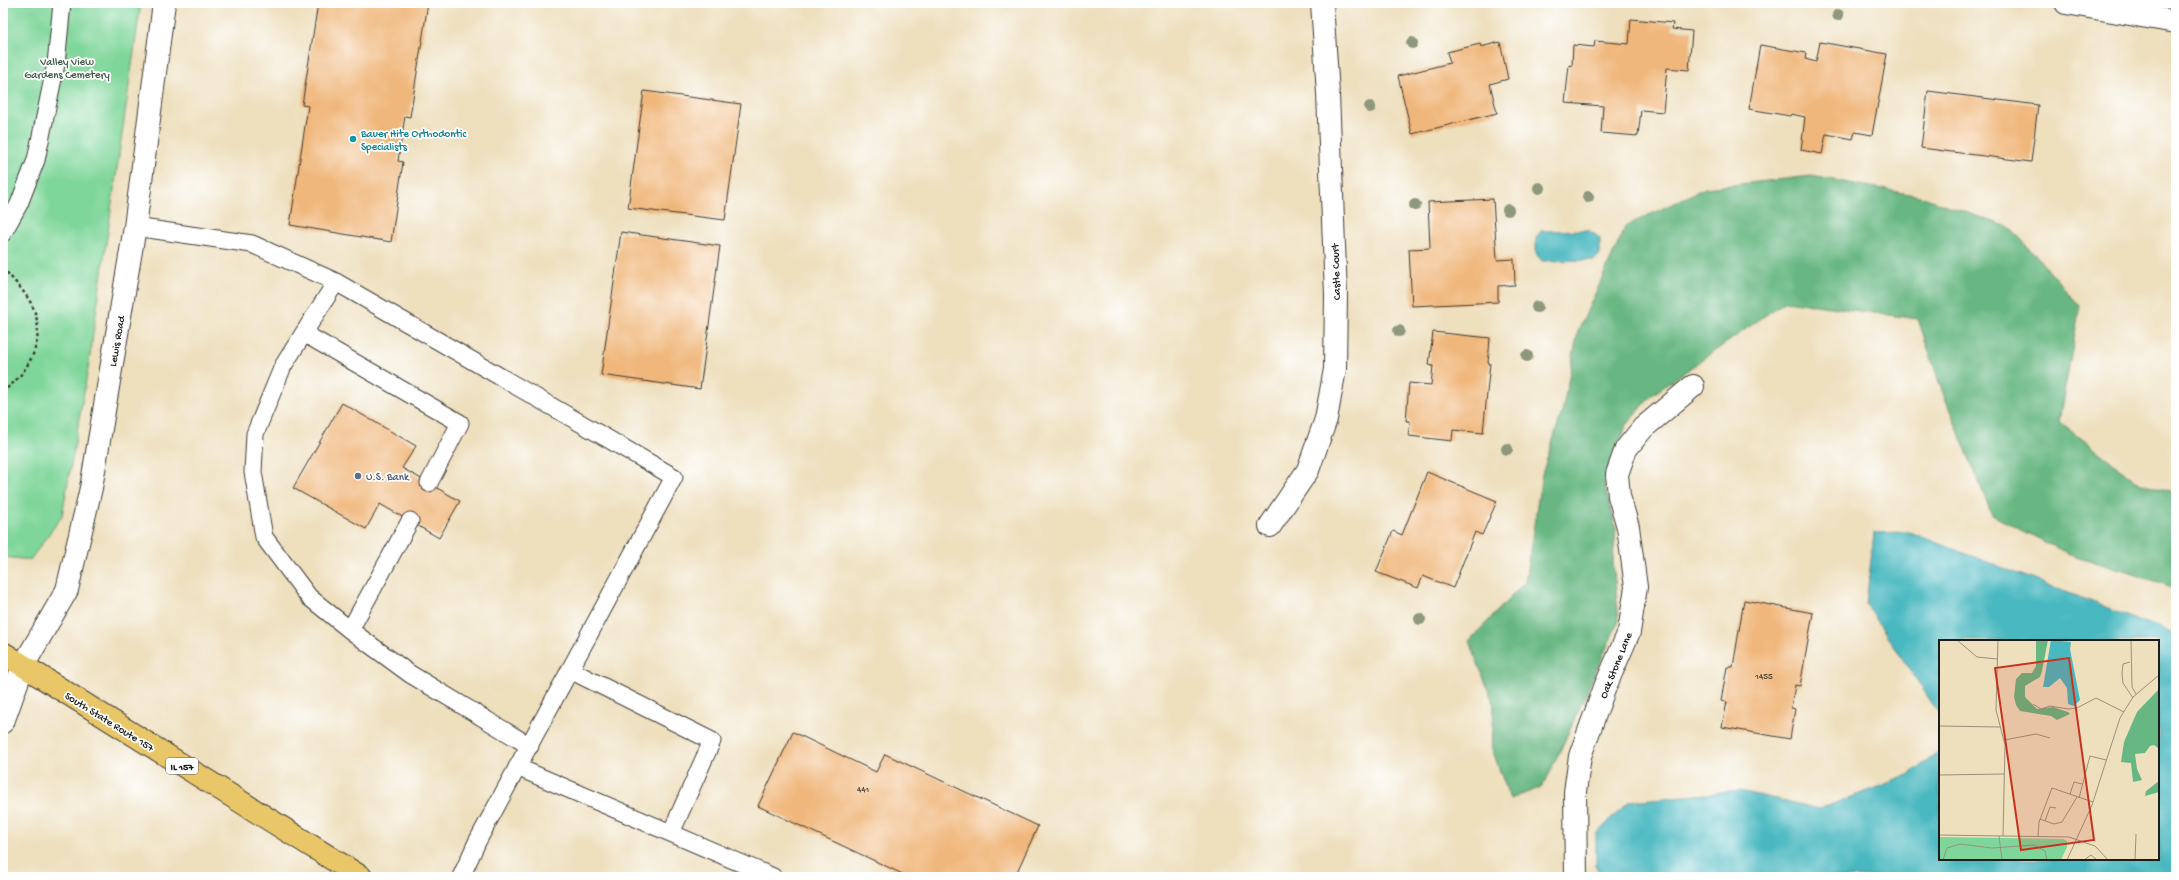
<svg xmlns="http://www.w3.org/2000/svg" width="2179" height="880" viewBox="0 0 2179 880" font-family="'Gochi Hand',sans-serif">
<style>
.green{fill:#7fd69a;stroke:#4e795b}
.forest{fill:#67b782;stroke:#426a4f}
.water{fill:#49b8c0;stroke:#326a6e}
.building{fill:#f0b77b}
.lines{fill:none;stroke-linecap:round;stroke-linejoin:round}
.lane-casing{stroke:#3c3934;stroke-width:19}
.street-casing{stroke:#3c3934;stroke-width:24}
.primary-casing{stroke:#3c3934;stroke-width:24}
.path{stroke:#3c3934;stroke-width:2.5;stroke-dasharray:3 3;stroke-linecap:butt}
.lane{stroke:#fff;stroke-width:17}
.street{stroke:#fff;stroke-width:22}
.primary{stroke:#e9c769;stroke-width:22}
.tree{fill:#8e987d}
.culture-dot{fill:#0f9aa8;stroke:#fff;stroke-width:1.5}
.service-dot{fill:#5c6f8a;stroke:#fff;stroke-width:1.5}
.labels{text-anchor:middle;stroke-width:3.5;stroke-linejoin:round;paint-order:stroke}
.number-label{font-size:9px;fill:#514334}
.shield{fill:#fff;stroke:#606060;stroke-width:1}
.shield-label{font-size:10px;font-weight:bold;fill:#1c1c1c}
.park-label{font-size:11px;fill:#3f5d48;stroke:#fff}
.culture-label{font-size:11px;fill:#0d838f;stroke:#fff;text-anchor:start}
.street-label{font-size:11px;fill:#1c1c1c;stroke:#fff}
.service-label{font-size:11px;fill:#4e5e75;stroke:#fff;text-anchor:start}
.inset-road{fill:none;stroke:#9a917d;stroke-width:1}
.view{fill:#c8321e;fill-opacity:0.15;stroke:#c8321e;stroke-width:2}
.inset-edge{fill:none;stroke:#1c1c1c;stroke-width:2}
</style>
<rect width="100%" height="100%" fill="#fff"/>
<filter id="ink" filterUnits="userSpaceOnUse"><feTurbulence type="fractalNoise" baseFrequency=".025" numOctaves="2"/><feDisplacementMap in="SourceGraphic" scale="8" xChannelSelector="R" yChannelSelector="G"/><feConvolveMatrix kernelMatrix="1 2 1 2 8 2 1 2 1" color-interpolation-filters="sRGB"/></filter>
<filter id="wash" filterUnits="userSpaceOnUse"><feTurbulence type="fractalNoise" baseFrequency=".012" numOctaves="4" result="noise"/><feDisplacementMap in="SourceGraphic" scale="16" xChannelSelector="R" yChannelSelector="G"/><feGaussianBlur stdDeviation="0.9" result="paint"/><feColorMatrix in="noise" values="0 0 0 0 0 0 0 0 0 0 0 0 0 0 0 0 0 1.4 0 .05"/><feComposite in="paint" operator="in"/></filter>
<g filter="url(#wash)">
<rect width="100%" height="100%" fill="#eedfbd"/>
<path class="green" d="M3,3H141L88,369L62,516L30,560L3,557Z"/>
<path class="forest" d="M1811,176L1920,196L2011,228L2080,306L2059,421L2136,481L2176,493V588L2067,553L1992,515L1941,388L1918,319L1786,301L1652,395L1626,426L1604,484L1616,528L1613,563L1619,620L1561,749L1542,787L1510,799L1492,749L1494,704L1469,641L1525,582L1542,474L1562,412L1578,331L1626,226L1705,188Z"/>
<path class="water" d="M1588,230L1600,238V254L1595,260L1542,261L1536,254V238L1541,231Z
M1909,532L2176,634V877H1603L1596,867V834L1629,801L1740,791L1820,809L1909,775L1940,751V859H2158V641H1940V715L1866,604L1874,533Z"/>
<g id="blocks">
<path class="building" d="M318,3H428L410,117L405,116L398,161L403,162L391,242L290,225L308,106L302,105Z
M1631,19L1673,23L1672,29L1692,31L1689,70L1667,68L1663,112L1641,110L1638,136L1601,133L1603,106L1565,103L1569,65L1572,66L1573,45L1594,47L1595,41L1629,44Z
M1500,42L1508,79L1490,84L1497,113L1412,134L1398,76L1450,63L1447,52L1480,44L1481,47Z
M1820,42L1887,54L1872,135L1855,132L1853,139L1826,134L1822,154L1801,150L1805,117L1791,114L1790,116L1749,109L1760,45L1806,53L1805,59L1816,62Z
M644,91L741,104L725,220L628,208Z
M1928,91L2038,105L2031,162L1921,148Z
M1493,199L1497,260L1514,259L1515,285L1498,286V302L1412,306L1409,249L1430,248L1428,202Z
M621,232L720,246L700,389L601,375Z
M1433,332L1490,338L1488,363H1490L1483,433L1453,430L1452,441L1409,436L1410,421H1406L1409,383L1431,385L1433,366L1429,365Z
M342,403L416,446L402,468L460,501L439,538L380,504L366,529L293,488Z
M1427,472L1497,501L1482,535L1475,532L1453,588L1423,576L1418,588L1376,572L1393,531L1402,535Z
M1744,600L1813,613L1800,686L1795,685L1791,708L1795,709L1790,739L1722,727L1727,702L1721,701L1727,667H1733Z
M793,732L876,772L885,754L1038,826L1016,874L1022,877H909L758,806Z"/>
</g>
</g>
<g filter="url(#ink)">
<use href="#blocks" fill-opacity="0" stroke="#3c3934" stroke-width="1"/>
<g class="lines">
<g class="lane-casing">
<path id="lane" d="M135,227L252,244L336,282L674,477L477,842L461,877
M3,233L19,204L36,160L56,64L62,3
M336,282L283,366L255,434L253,472L264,537L309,597L350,630L410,674L530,746
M305,334L460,423L429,483
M350,630L410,521
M570,670L712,741L671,833
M517,767L773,877"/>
</g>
<g class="street-casing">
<path id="street" d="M2066,3L2176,22
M1270,526L1308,470L1326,419L1335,369L1336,295L1328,94L1322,3
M3,722L23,666L67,590L91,488L135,227L164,3
M1576,877L1575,792L1580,756L1605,687L1629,632L1636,587L1628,527L1619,496L1617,474L1626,449L1643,428L1693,386"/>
</g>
<g class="primary-casing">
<path id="primary" d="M3,653L361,877"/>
</g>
<path class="path" d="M3,268C14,281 28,294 34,310C46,341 28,374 3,391"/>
<use href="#lane" class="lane"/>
<use href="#street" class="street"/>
<use href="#primary" class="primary"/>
</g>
<g class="tree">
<circle cx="1838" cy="15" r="6"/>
<circle cx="1412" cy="43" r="6"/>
<circle cx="1370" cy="107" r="6"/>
<circle cx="1539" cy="188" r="6"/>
<circle cx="1588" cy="197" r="6"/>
<circle cx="1415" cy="205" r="6"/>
<circle cx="1508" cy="210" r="6"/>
<circle cx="1537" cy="307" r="6"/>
<circle cx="1399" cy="331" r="6"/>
<circle cx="1527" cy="356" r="6"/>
<circle cx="1507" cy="449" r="6"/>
<circle cx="1420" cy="619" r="6"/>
</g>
</g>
<circle class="culture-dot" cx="353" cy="139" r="4"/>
<circle class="service-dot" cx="358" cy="476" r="4"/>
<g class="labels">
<g class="number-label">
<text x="1764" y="679">1455</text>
<text x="863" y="792">441</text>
</g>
<rect class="shield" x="166" y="758" width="32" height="16" rx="3"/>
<g class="shield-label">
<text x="182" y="770">IL 157</text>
</g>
<g class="park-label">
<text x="67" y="65">Valley View<tspan x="67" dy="13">Gardens Cemetery</tspan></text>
</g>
<g class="culture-label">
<text x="361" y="137">Bauer Hite Orthodontic<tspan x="361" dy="13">Specialists</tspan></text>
</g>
<g class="street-label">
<text transform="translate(1335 272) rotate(-92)" y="4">Castle Court</text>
<text transform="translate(116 341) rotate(-80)" y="4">Lewis Road</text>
<text transform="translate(1615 665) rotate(-68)" y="4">Oak Stone Lane</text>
<text transform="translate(110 721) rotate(32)" y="4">South State Route 157</text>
</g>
<g class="service-label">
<text x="366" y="480">U.S. Bank</text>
</g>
</g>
<g transform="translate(1939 640)">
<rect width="220" height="220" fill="#eedfbd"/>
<path d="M0,197L124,199L128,201V207L122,220H0Z" fill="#7fd69a"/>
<path d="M97,0H109L103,31L101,37L86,46V57L98,69L114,67L129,72L131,74L118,80L112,76L81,71L77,65L75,57L77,39L83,33H93L97,26ZM220,49V115L219,108L215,105L211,106L206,113L196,114L198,129L203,140L194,142L192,123L182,122L185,102L198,72ZM220,141V152L206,156L207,151Z" fill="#67b782"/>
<path d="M112,0L132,2L131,9L141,60L135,66L129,64L128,48L121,38L110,47H104Z" fill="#49b8c0"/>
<path class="inset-road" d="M18,0L38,17L58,19M59,0L57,70L66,105L64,196M192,0L193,47L197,54M191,22L184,24L183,34L184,43L194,58M94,64L102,69L111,66L129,69L138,68L157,58L185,72M0,86L61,87M65,100L97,94L111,98M0,135L65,134M131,154L135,142L143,144M140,158L151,116L167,120M101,179L115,184L123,182L138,157M106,181L111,167L117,168M0,195L130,197L156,206L169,220M60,196L63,220M99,196L100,182L113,148L154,162M4,220L8,208L21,204L53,208L95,205L106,211L108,220M128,220L153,165L181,78L194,57L220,35M145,220L152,215L158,220M196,220L197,194"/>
<path class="view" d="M130,18L155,200L82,210L56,28Z"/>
<rect width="220" height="220" class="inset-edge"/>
</g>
<rect width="2179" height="880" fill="none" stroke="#fff" stroke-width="16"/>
</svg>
